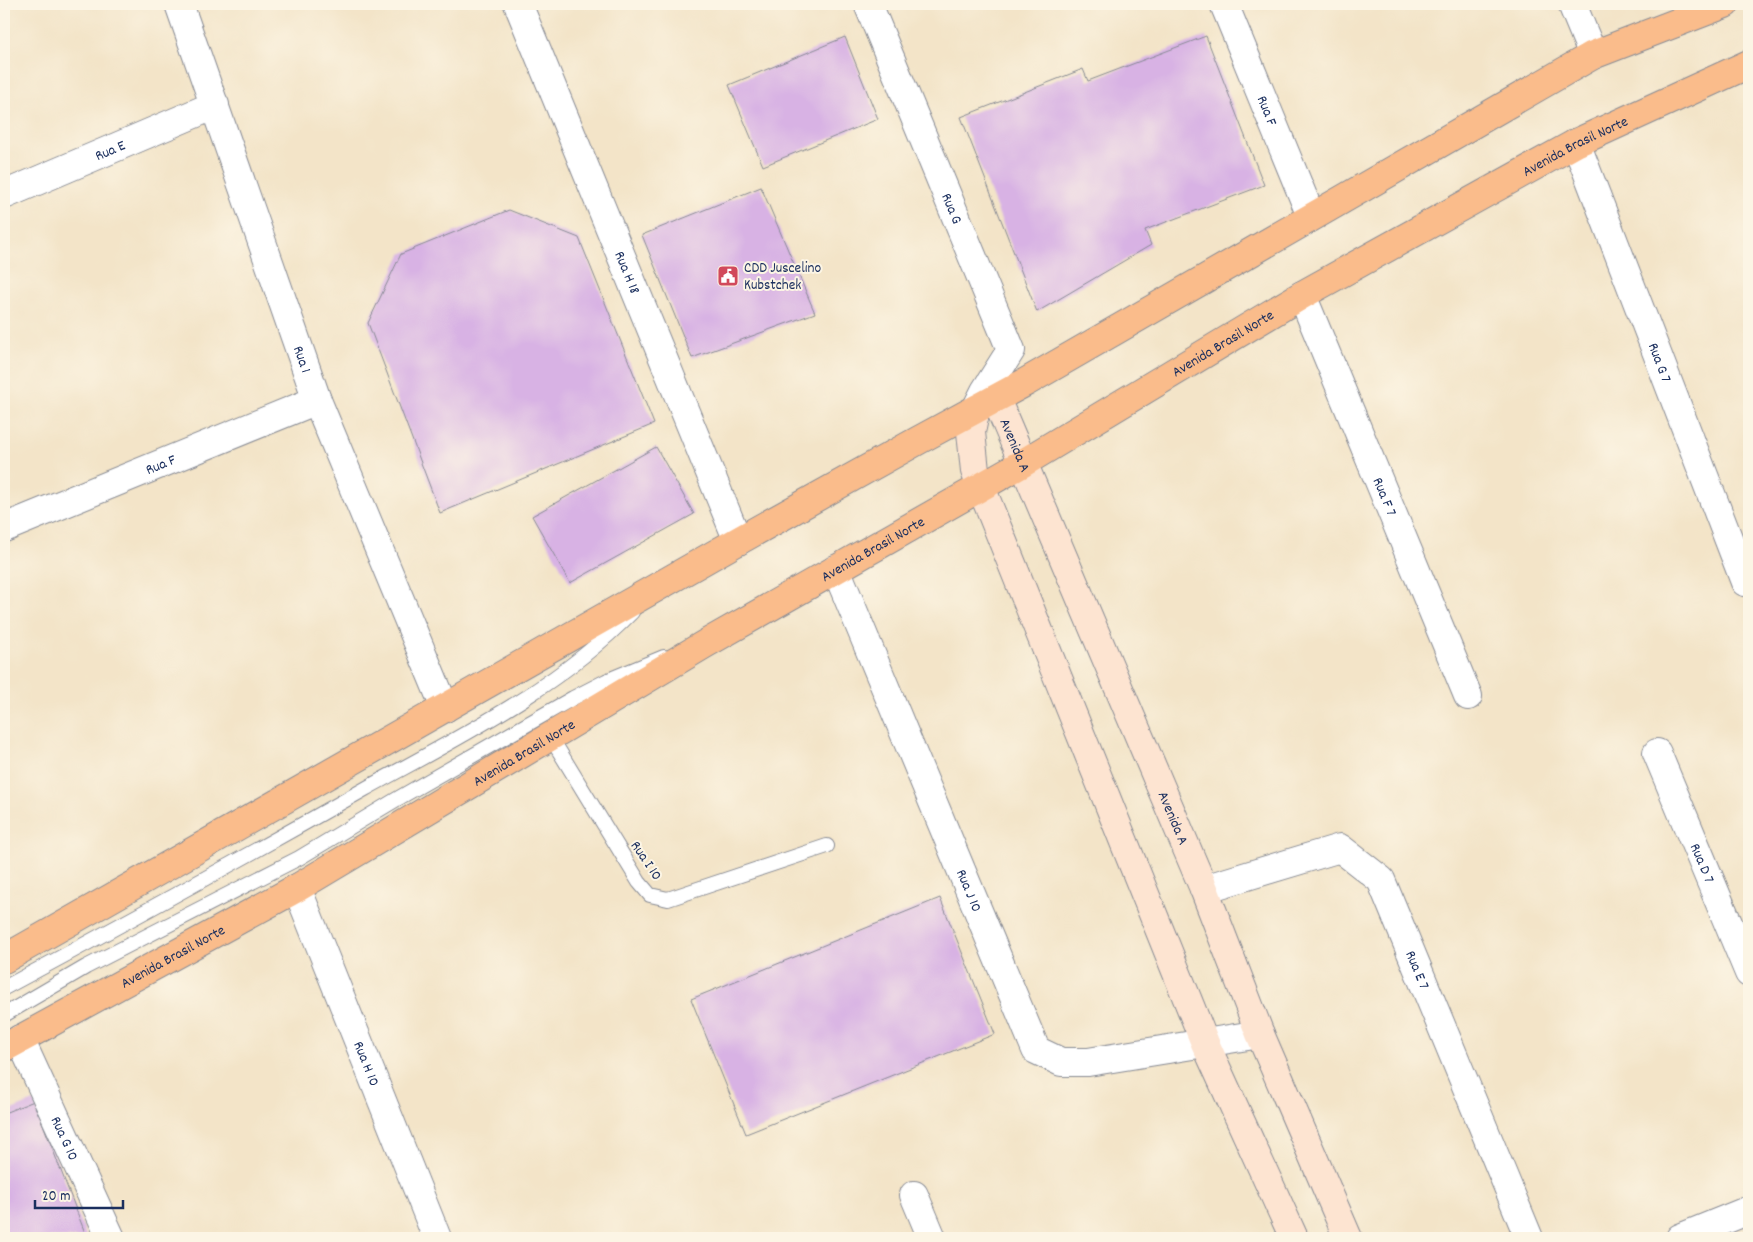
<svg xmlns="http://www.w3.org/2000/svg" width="1753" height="1242" viewBox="0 0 1753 1242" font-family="Dekko,sans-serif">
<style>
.building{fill:#d8b2e4}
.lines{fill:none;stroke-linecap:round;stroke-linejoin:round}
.lane-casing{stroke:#878a93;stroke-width:16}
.street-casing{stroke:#878a93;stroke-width:30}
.secondary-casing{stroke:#878a93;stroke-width:30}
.primary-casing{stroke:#878a93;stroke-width:30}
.lane{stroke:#fff;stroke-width:14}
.street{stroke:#fff;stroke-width:28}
.secondary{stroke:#fde4d1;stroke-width:28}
.primary{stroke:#fabc8b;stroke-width:28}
.labels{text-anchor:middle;stroke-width:4;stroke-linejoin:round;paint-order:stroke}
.street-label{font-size:15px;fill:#1b2f5e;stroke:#fcf5e5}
.poi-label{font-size:15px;fill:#1b2f5e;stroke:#fcf5e5;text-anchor:start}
</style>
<rect width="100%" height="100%" fill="#fcf5e5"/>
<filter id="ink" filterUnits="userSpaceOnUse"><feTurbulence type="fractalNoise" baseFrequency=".02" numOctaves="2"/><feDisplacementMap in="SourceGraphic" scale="10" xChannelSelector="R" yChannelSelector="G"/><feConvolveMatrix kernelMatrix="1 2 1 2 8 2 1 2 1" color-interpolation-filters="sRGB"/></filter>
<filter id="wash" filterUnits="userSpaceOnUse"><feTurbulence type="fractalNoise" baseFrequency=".0096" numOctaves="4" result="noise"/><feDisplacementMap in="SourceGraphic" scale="20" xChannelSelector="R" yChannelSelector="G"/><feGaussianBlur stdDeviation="1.12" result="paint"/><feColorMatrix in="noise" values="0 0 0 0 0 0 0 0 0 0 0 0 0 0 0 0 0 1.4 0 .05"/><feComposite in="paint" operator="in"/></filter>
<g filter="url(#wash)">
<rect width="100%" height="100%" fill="#f3e4c8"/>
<g id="blocks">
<path class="building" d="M1206,36L1264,185L1145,230L1151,245L1037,312L961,117L1083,69L1088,81Z
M845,37L878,119L763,166L729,85Z
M761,187L815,313L692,358L642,235Z
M509,210L579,238L654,424L440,513L368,323L401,254Z
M656,447L694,514L570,583L532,516Z
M940,898L995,1034L746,1134L691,999Z
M34,1101L87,1238H4V1113Z"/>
</g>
</g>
<g filter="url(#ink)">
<use href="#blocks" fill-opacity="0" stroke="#878a93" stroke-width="1"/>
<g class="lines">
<g class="lane-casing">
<path id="lane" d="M550,736L639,882L650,895L668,899L827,846
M4,988C125,923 245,857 365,789C459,737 556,690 632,612
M4,1015L86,967L299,858L397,799L573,698L606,681L664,657"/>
</g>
<g class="street-casing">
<g id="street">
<path id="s1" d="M179,4L317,400L445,708"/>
<path id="s2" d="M518,4L738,541"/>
<path id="s3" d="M868,4L1011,350L985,391L976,409"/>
<path id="s4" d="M1224,4L1311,216"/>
<path d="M1572,4L1593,55"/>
<path id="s5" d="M1576,143L1745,582"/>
<path id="s6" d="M4,195L215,105"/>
<path id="s7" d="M1302,295L1468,696"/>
<path id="s8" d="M4,528L317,400"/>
<path id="s9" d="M836,569L1036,1050L1061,1062H1088L1260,1034"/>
<path id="s10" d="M1657,753L1749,973"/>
<path id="s11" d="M297,888L437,1238"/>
<path id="s12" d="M1204,889L1340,848L1381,880L1529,1238"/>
<path id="s13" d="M20,1039L111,1238"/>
<path d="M914,1195L932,1238"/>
<path d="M1680,1238L1749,1210"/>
</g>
</g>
<g class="secondary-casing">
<g id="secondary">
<path id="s14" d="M996,399L1204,889L1260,1034L1348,1238"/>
<path d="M976,409L971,432L975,471L981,487L1205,1043L1294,1238"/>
</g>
</g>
<g class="primary-casing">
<g id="primary">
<path d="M4,959L738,541L919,440L1026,382L1593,55L1725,4"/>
<path id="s15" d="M4,1048L297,888L705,644L1023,463L1302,295L1576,143L1749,64"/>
</g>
</g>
<use href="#lane" class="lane"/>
<use href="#street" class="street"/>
<use href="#secondary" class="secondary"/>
<use href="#primary" class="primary"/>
</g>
</g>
<defs>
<g id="civic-square" transform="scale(1.125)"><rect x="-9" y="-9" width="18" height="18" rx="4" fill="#d1495b" stroke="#fcf5e5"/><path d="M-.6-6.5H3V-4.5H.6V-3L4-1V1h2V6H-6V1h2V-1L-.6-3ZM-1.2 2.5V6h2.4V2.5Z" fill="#fff"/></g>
</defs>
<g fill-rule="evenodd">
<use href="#civic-square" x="728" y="276"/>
</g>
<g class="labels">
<g class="street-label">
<text dy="5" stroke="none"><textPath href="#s4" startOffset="115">Rua F</textPath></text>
<text dy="5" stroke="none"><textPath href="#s15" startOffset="1812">Avenida Brasil Norte</textPath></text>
<text dy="5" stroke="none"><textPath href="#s6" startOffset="115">Rua E</textPath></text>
<text dy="5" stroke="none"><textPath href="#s3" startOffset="221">Rua G</textPath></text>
<text dy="5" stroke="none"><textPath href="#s2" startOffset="290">Rua H 18</textPath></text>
<text dy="5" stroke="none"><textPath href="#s15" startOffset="1408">Avenida Brasil Norte</textPath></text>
<text dy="5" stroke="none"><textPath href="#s1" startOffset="376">Rua 1</textPath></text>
<text dy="5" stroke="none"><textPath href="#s5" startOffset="235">Rua G 7</textPath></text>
<text dy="5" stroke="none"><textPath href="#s14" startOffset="50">Avenida A</textPath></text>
<text dy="5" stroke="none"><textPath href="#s8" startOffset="169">Rua F</textPath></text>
<text dy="5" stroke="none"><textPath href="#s7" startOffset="218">Rua F 7</textPath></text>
<text dy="5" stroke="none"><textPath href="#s15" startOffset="1002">Avenida Brasil Norte</textPath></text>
<text dy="5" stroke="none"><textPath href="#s15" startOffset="598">Avenida Brasil Norte</textPath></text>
<text dy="5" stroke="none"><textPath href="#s14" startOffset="455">Avenida A</textPath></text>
<text transform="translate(647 860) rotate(56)" y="5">Rua I 10</text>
<text dy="5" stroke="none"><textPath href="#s10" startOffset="119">Rua D 7</textPath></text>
<text dy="5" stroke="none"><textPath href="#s9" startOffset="348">Rua J 10</textPath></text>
<text dy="5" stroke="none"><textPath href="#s15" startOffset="192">Avenida Brasil Norte</textPath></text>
<text dy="5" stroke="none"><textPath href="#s12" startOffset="291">Rua E 7</textPath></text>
<text dy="5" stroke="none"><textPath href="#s11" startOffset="189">Rua H 10</textPath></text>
<text dy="5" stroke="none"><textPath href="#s13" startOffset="109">Rua G 10</textPath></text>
</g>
<g class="poi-label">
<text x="744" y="272">CDD Juscelino<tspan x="744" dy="17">Kubstchek</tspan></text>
</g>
</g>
<rect width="1753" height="1242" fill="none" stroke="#fcf5e5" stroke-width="20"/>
<path d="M35 1200v8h88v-8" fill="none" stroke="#1b2f5e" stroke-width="2.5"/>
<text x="42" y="1200" font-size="15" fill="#1b2f5e" stroke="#fcf5e5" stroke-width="4" paint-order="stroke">20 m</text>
</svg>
